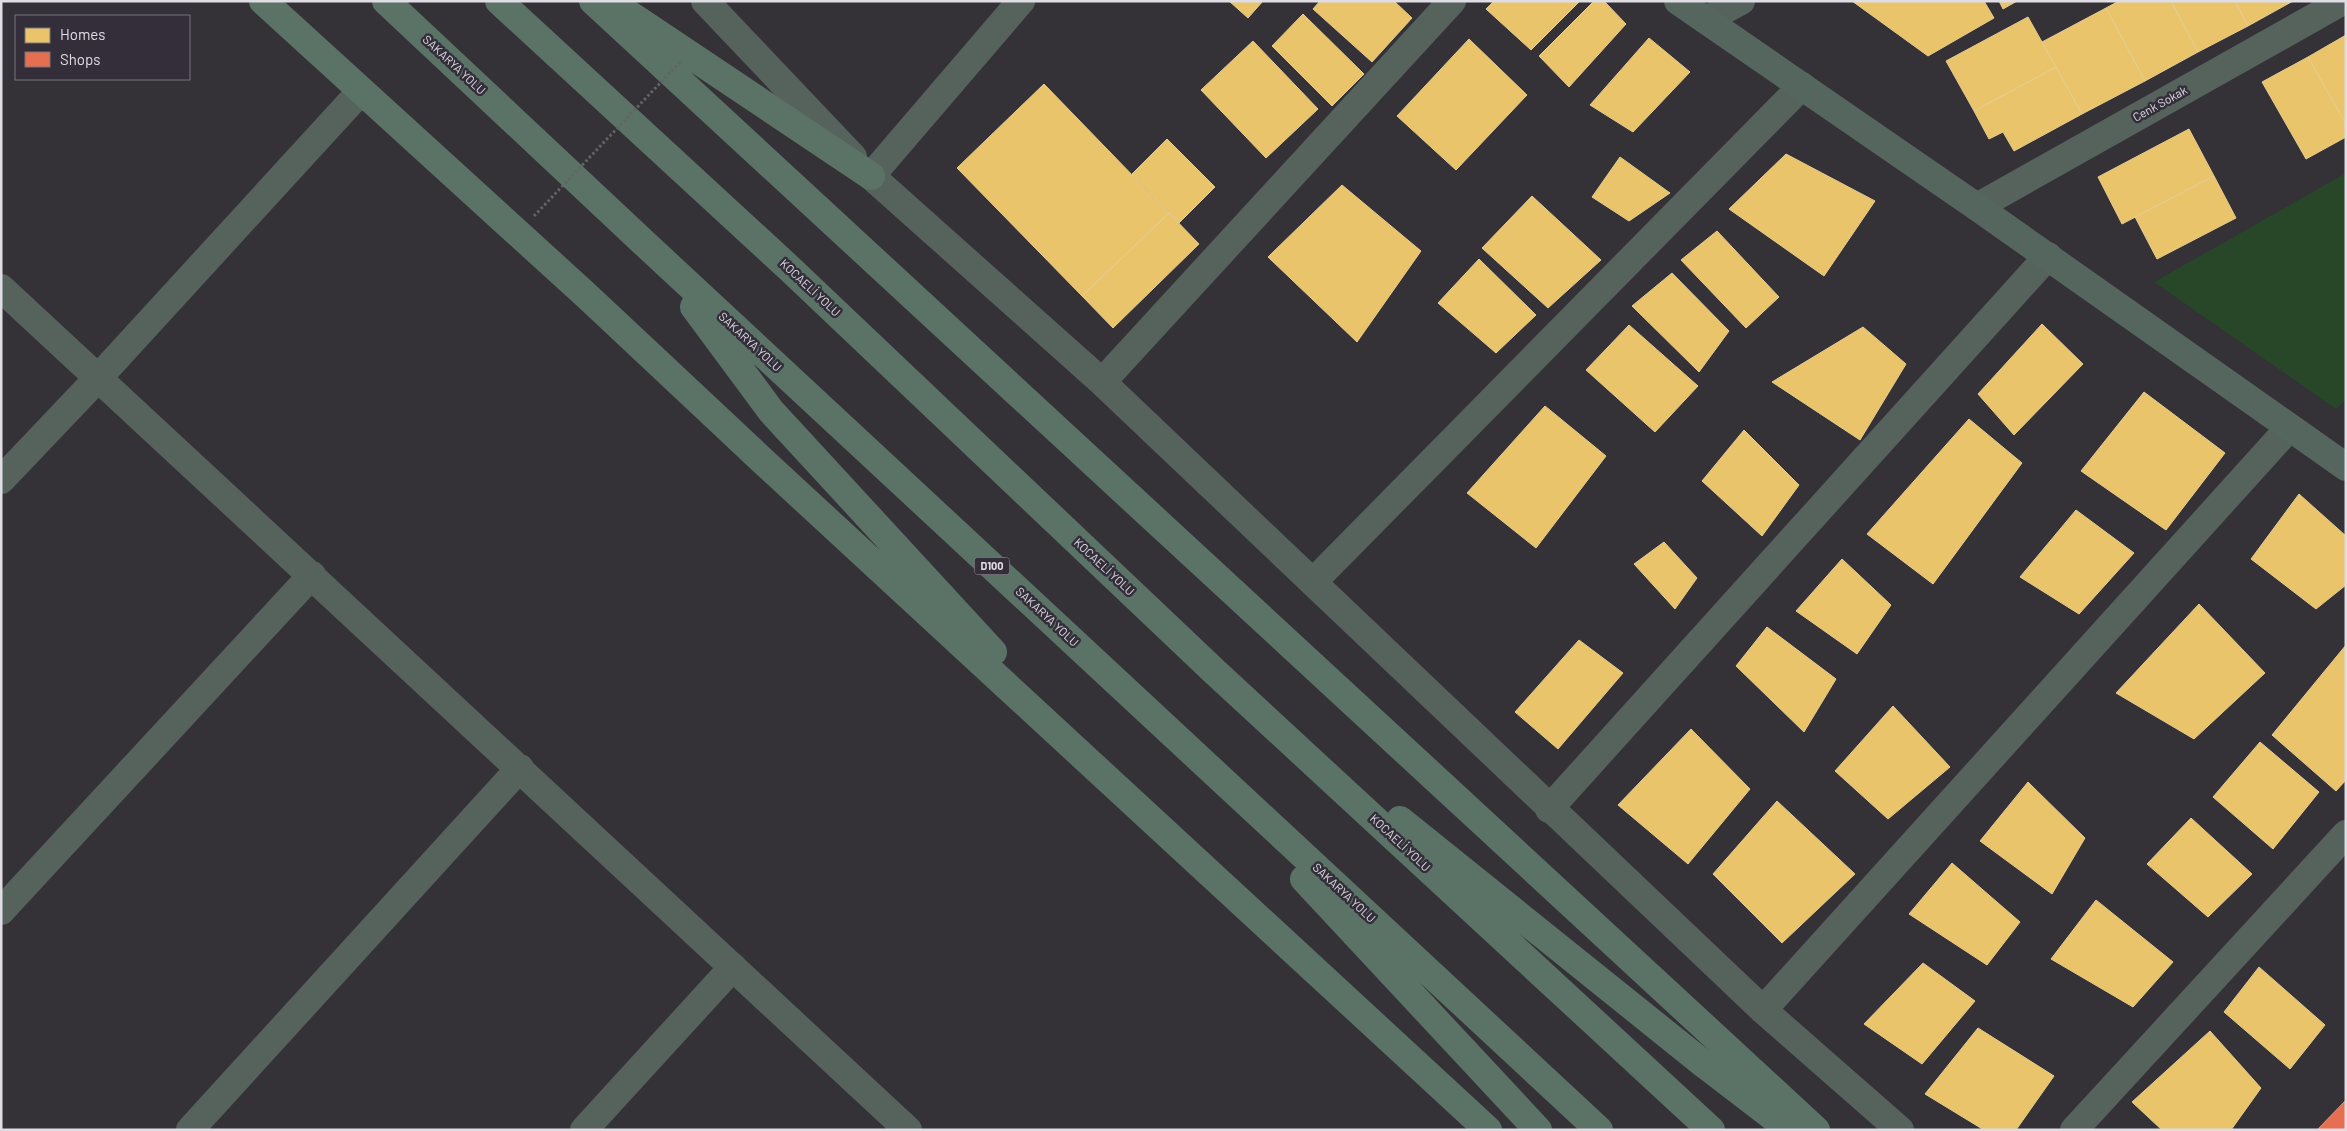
<svg xmlns="http://www.w3.org/2000/svg" width="2347" height="1131" viewBox="0 0 2347 1131" font-family="Barlow,sans-serif">
<style>
.green{fill:#274728}
.homes{fill:#e9c46a;stroke:#e6cc8f}
.shops{fill:#e76f51;stroke:#e5907d}
.lines{fill:none;stroke-linecap:round;stroke-linejoin:round}
.street{stroke:#56635d;stroke-width:28}
.secondary{stroke:#54665d;stroke-width:28}
.highway{stroke:#5b7267;stroke-width:28}
.path-bridge{stroke:#606664;stroke-width:3;stroke-dasharray:2.5 2.5;stroke-linecap:butt}
.labels{text-anchor:middle;stroke-width:5;stroke-linejoin:round;paint-order:stroke}
.shield{fill:#332e3a;stroke:#aca8b1;stroke-width:1}
.shield-label{font-size:11px;font-weight:bold;fill:#e0dde4}
.street-label{font-size:12px;fill:#e0dde4;stroke:#332e3a}
</style>
<rect width="100%" height="100%" fill="#343137"/>
<path class="green" d="M2346,173V400L2336,409L2154,282Z"/>
<path class="homes" d="M1229,1H1263L1248,18Z
M1320,1H1394L1412,18L1372,62L1313,9Z
M1494,1H1580L1531,50L1486,9Z
M1594,1H1604L1626,24L1569,87L1539,56Z
M1852,1H1984L1994,18L1928,56Z
M1999,1H2017L2003,9Z
M2119,1H2171L2198,52L2145,81L2106,8Z
M2171,1H2235L2248,26L2198,52Z
M2235,1H2293L2248,26Z
M2106,8L2145,81L2082,114L2042,42Z
M1303,14L1364,74L1332,106L1272,46Z
M2028,17L2056,67L1974,111L1946,61Z
M2346,35V124L2308,57Z
M1649,38L1690,72L1633,132L1590,105Z
M1469,39L1527,95L1456,170L1397,116Z
M1253,41L1318,109L1266,158L1201,90Z
M2308,57L2346,124V137L2306,159L2262,82Z
M2056,67L2082,114L2014,151L2003,132L1989,139L1974,111Z
M1044,84L1169,213L1082,296L957,168Z
M2189,129L2214,176L2122,224L2098,177Z
M1167,139L1215,187L1179,223L1132,174Z
M1786,154L1875,201L1824,276L1729,209Z
M1620,157L1670,193L1629,221L1592,197Z
M2214,176L2236,218L2157,259L2135,217Z
M1342,185L1421,251L1357,342L1268,257Z
M1532,196L1601,260L1548,308L1482,248Z
M1169,213L1199,244L1113,328L1082,296Z
M1717,231L1779,297L1746,328L1681,260Z
M1479,259L1536,315L1496,353L1438,303Z
M1672,273L1729,331L1699,372L1632,306Z
M2042,324L2083,364L2014,435L1978,394Z
M1629,325L1698,386L1655,432L1586,370Z
M1863,327L1906,364L1860,440L1772,382Z
M2144,392L2225,453L2166,530L2081,471Z
M1545,406L1606,456L1536,548L1467,493Z
M1969,419L2022,463L1933,584L1867,534Z
M1744,430L1799,485L1762,536L1702,481Z
M2299,494L2346,536V585L2316,609L2251,559Z
M2076,510L2134,553L2079,614L2020,577Z
M1664,542L1697,578L1675,609L1634,564Z
M1842,559L1891,605L1857,654L1796,611Z
M2199,604L2265,673L2194,739L2116,693Z
M1767,627L1836,679L1804,732L1736,666Z
M1579,640L1623,673L1558,749L1515,712Z
M2346,645V780L2336,791L2272,735Z
M1893,706L1950,767L1888,819L1835,771Z
M1691,729L1750,789L1688,864L1618,805Z
M2260,742L2319,792L2273,849L2213,797Z
M2028,782L2085,838L2052,894L1980,841Z
M1777,801L1855,874L1782,943L1713,874Z
M2191,818L2252,874L2208,917L2147,864Z
M1952,863L2020,922L1987,965L1909,914Z
M2096,900L2173,962L2133,1007L2051,959Z
M1923,963L1975,1001L1922,1064L1864,1024Z
M2259,967L2325,1025L2290,1069L2224,1012Z
M1978,1028L2054,1076L2016,1130H1984L1925,1094Z
M2210,1031L2261,1088L2231,1130H2162L2132,1102Z"/>
<path class="shops" d="M2346,1100V1130H2317Z"/>
<g class="lines">
<path class="street" d="M705,1L853,157
M1021,1L871,176L1102,382L1763,1010L1900,1130
M1706,20L1741,1
M1977,207L2343,1
M1,288L908,1130
M1102,382L1452,1
M1,480L99,377L361,91
M1313,582L1802,86
M1549,809L2048,256
M1,911L312,575
M1763,1010L2289,428
M190,1130L520,768
M584,1130L733,967
M2074,1130L2346,834"/>
<path class="secondary" d="M1678,1L1977,207L2346,467"/>
<path class="highway" d="M263,1L588,297L765,463L1488,1130
M386,1L643,242L1599,1130
M499,1L789,268L1215,672L1711,1130
M593,1L1816,1130
M623,10L871,176
M694,307L771,411L993,652
M1400,820L1705,1065L1790,1130
M1304,879L1538,1130"/>
<path class="path-bridge" d="M534,216L682,60"/>
</g>
<g class="labels">
<rect class="shield" x="974.5" y="557.5" width="35" height="17" rx="4"/>
<g class="shield-label">
<text x="992" y="570">D100</text>
</g>
<g class="street-label">
<text transform="translate(454 65) rotate(43)" y="4">SAKARYA YOLU</text>
<text transform="translate(2160 104) rotate(-29)" y="4">Cenk Sokak</text>
<text transform="translate(810 288) rotate(43)" y="4">KOCAELİ YOLU</text>
<text transform="translate(750 342) rotate(43)" y="4">SAKARYA YOLU</text>
<text transform="translate(1104 567) rotate(43)" y="4">KOCAELİ YOLU</text>
<text transform="translate(1047 617) rotate(43)" y="4">SAKARYA YOLU</text>
<text transform="translate(1400 843) rotate(43)" y="4">KOCAELİ YOLU</text>
<text transform="translate(1344 893) rotate(43)" y="4">SAKARYA YOLU</text>
</g>
</g>
<rect width="2347" height="1131" fill="none" stroke="#e0dde4" stroke-width="5"/>
<rect x="15" y="15" width="175" height="65" fill="#332e3a" stroke="#78747e"/>
<rect x="25" y="28" width="25" height="15" fill="#e9c46a" stroke="#78747e"/>
<text x="60" y="40" font-size="15" fill="#e0dde4">Homes</text>
<rect x="25" y="52" width="25" height="15" fill="#e76f51" stroke="#78747e"/>
<text x="60" y="65" font-size="15" fill="#e0dde4">Shops</text>
</svg>
